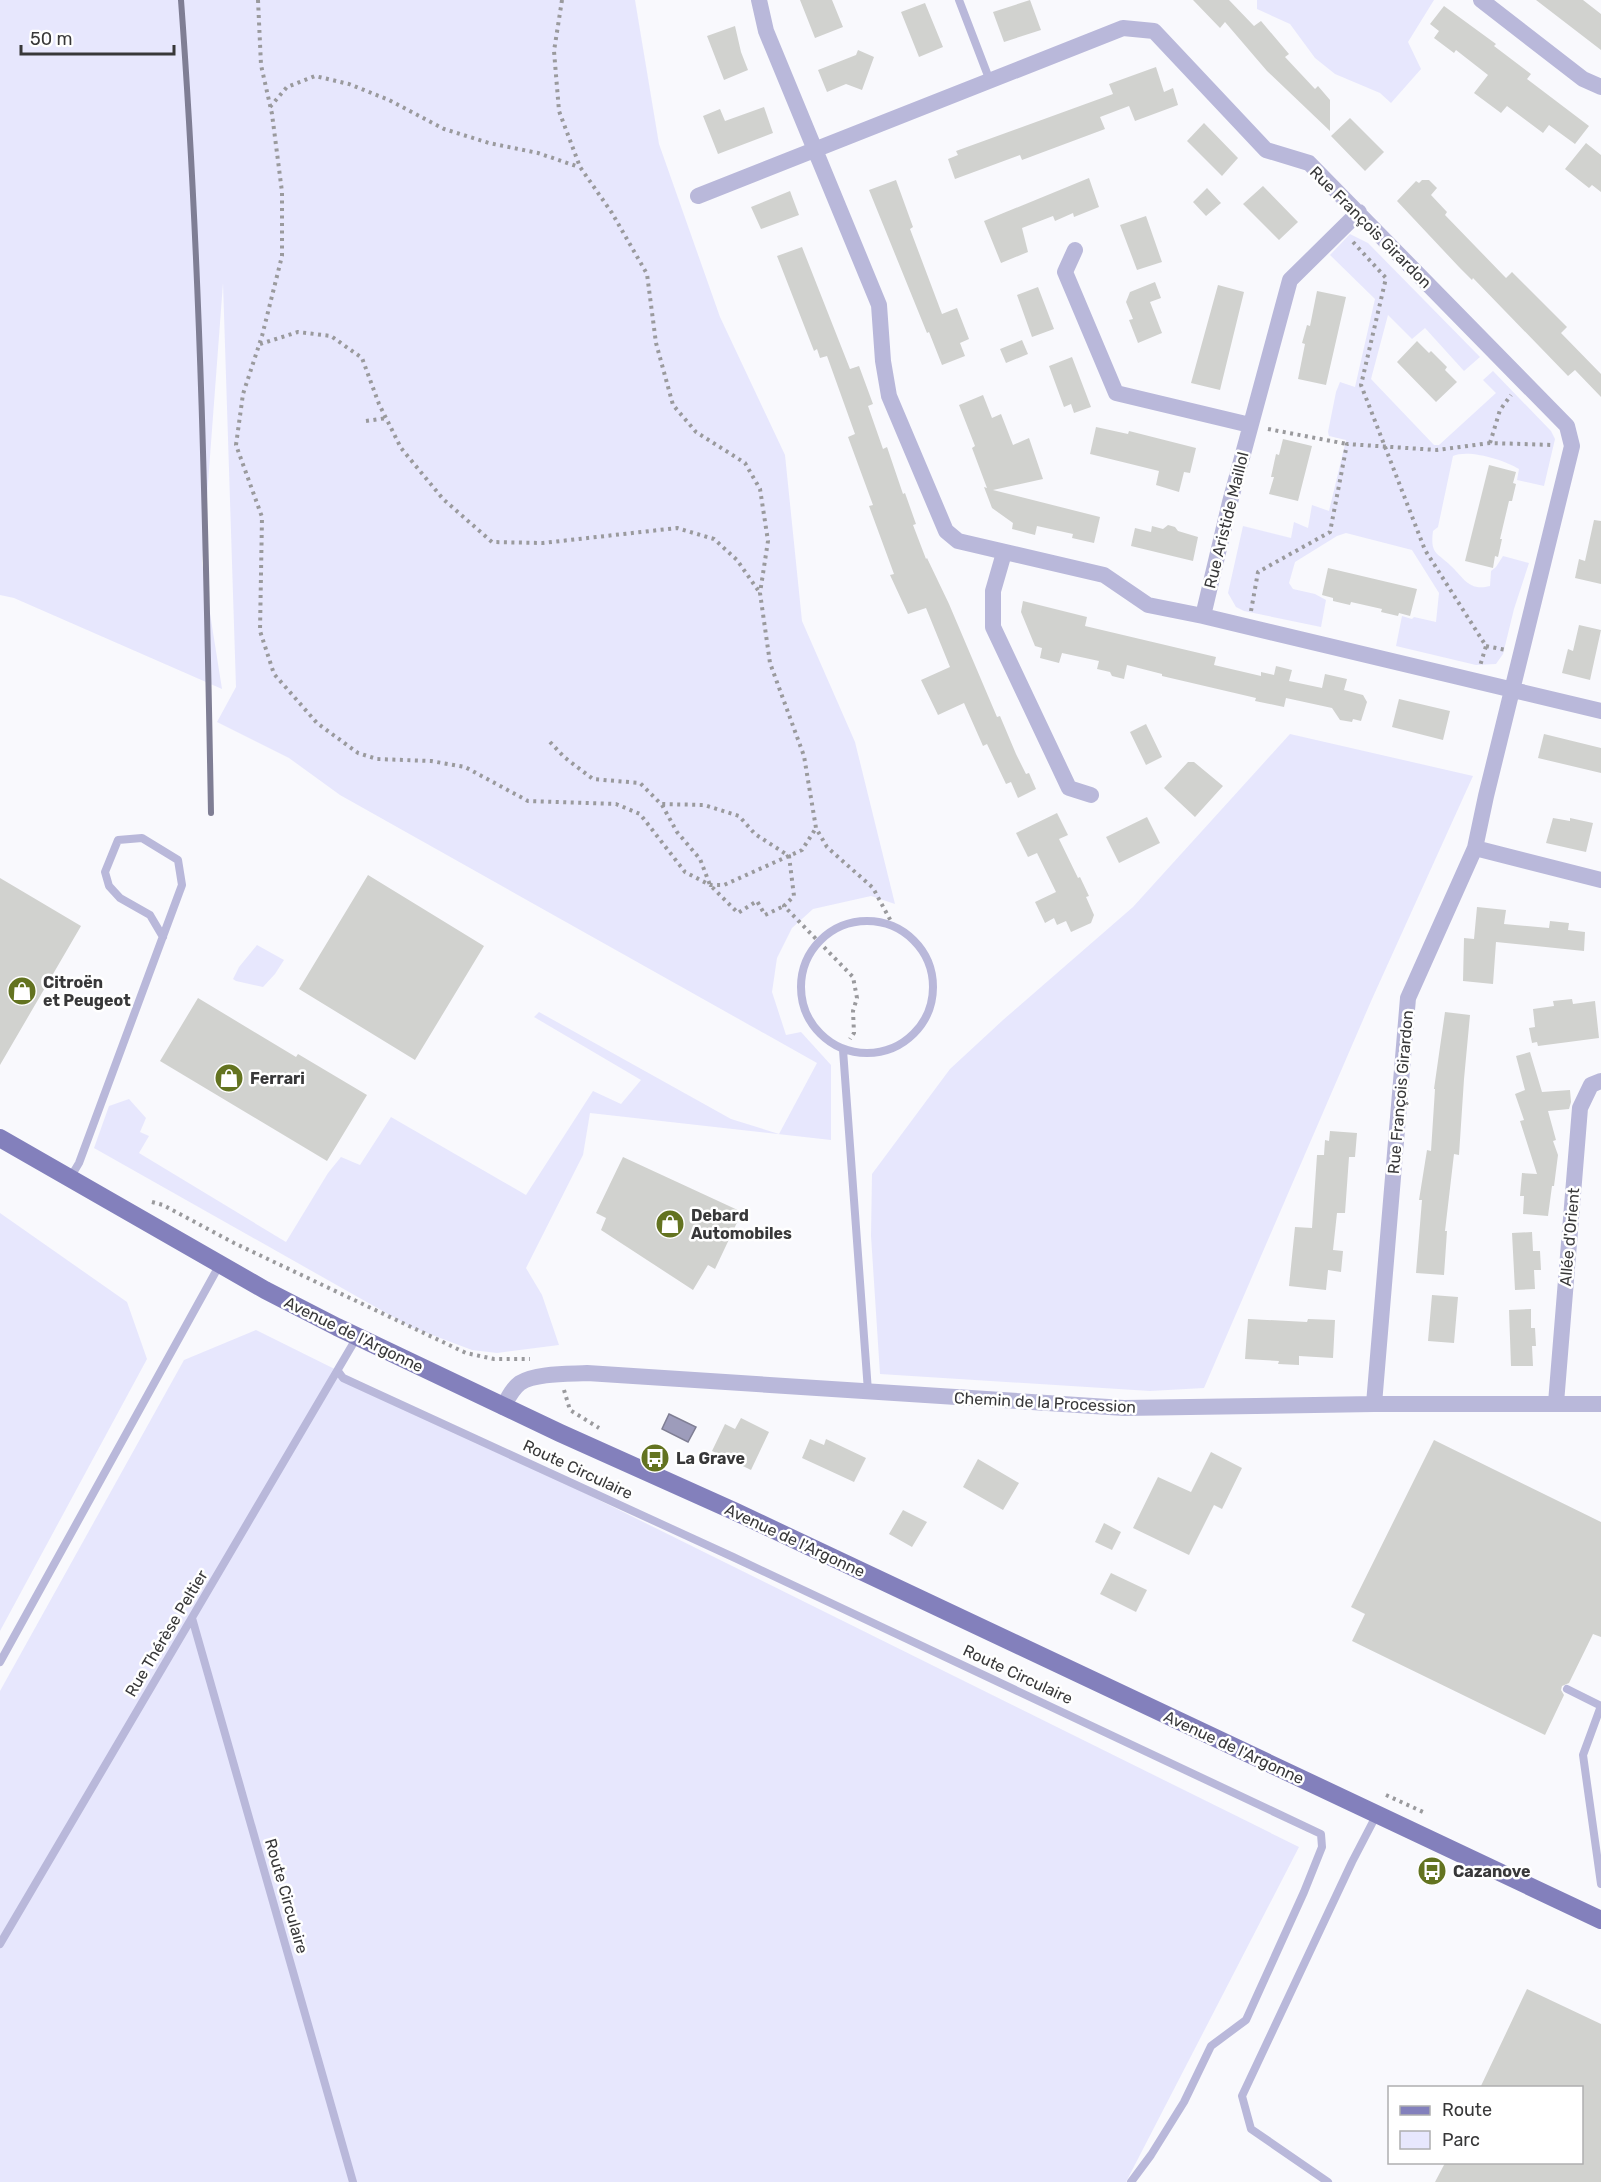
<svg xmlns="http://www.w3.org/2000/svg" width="1601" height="2182" viewBox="0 0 1601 2182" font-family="Rubik,sans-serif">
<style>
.green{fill:#e7e7fd}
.water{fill:#9d9cbb;stroke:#7f7e94;stroke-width:1.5}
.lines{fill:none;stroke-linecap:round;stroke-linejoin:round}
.stream{stroke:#7f7e94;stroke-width:6}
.building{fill:#d1d2cf}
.path{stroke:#9a9a9d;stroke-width:4;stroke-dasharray:3 4.5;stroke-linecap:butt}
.lane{stroke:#b9b8da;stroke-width:8}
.street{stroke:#b9b8da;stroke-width:16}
.primary{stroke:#8380bc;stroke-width:18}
.labels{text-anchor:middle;stroke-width:5;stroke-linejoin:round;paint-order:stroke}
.street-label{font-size:16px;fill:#383839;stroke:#fff}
.poi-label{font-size:16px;font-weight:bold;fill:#383839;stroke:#fff;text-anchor:start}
</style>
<rect width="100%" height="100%" fill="#f9f9fd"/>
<path class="green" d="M0,0H635L659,144L720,317L785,455L802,621L855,742L895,904L871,896L813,909L792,928L777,958L772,992L786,1035L801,1032L831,1065V1140L590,1113L583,1155L526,1268L542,1295L559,1345L497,1353L472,1350L411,1327L94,1148L109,1106L129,1099L146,1118L140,1132L149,1136L139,1153L286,1242L328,1173L341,1157L360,1165L391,1117L526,1195L593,1091L621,1104L641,1080L534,1017L539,1012L731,1119L779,1134L817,1063L340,795L289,758L217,722L236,687L223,283L202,563L222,689L14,598L0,595Z
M1257,0H1434L1408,42L1421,69L1391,103L1380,93L1335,74L1315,58L1290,24L1257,9Z
M1350,234L1368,243L1480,357L1464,371L1425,328L1412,339L1388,315L1371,379L1434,445H1439L1496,393L1483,380L1493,371L1551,431L1555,439L1544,486L1517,480L1519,469C1504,460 1469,449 1453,456L1438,527L1433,531C1430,555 1437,552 1451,566C1463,577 1469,592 1490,586L1491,571L1496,567L1503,556L1529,563L1514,609L1503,654L1496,664L1476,665L1396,646L1402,616L1412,619L1414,617L1436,622L1439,593L1412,550L1346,533L1337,536L1295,562L1289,583L1293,589L1315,594L1326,600L1321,627L1244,611L1236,607L1228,593L1243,526L1291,538L1294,522L1308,528L1312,505L1329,511L1346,440L1329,436L1328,432L1336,392L1340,382L1355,387L1375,299L1330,255Z
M1290,734L1473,776L1372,999L1204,1388L1150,1391L880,1374L871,1236L872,1174L950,1069L1003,1020L1133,907Z
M257,945L284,960L275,974L263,987L236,981L233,979L239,967Z
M0,1213L127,1302L147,1359L0,1631Z
M256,1330L1299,1847L1126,2182H0V1691L184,1360Z"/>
<path class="water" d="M669,1414L696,1427L688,1442L662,1429Z"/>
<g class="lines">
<path class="stream" d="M181,0C201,270 206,542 211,813"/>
</g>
<path class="building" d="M800,0H832L843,27L815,38Z
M1030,0L1041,30L1004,42L993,12Z
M1193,0H1229L1254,26L1261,21L1289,54L1285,57L1315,89L1318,86L1330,100V131L1267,71L1225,22L1220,28Z
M1536,0H1583L1601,14V50Z
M925,3L943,47L919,57L901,12Z
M1444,6L1496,44L1494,46L1531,74L1527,79L1589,126L1575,144L1549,125L1543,133L1507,106L1501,113L1474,93L1488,75L1456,50L1454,53L1434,38L1439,31L1430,24Z
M735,26L741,52L748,70L724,80L707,36Z
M858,50L874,57L862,90L846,84L827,92L818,70L856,55Z
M1156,67L1164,92L1173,88L1178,105L1135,121L1129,106L1100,117L1105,129L1022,160L1020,155L955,179L948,159L958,155L956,151L1113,94L1109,84Z
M764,107L773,133L718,154L703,116L720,109L725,121Z
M1350,118L1384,152L1365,171L1331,136Z
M1204,123L1238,158L1222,176L1187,141Z
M1586,143L1601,155V192L1592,185L1589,188L1565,169Z
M1089,178L1099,207L1074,217L1073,213L1055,221L1053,216L1022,228L1028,252L1001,263L984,221Z
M896,180L913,227L910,229L942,314L957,308L969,339L960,343L965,356L942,365L929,332L927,333L869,190Z
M1422,180H1429L1437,188L1431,195L1447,212L1445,215L1506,278L1512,272L1567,327L1561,333L1601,374V397L1575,370L1568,376L1473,278L1472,280L1459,267L1397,201L1416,181L1419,183Z
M1263,186L1298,222L1279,240L1243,204Z
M1207,188L1221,203L1206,216L1193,202Z
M790,191L799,215L761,229L751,207Z
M1146,216L1162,262L1137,270L1120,225Z
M802,247L850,369L859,366L873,404L868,406L883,449L887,447L903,494L905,493L916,524L913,525L926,559L927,558L949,604L997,717L1000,716L1016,754L1026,774L1029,773L1036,789L1018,798L1011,782L1006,784L987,744L983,746L964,703L938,715L921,680L950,667L926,608L908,614L890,575L894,574L869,506L873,505L848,437L855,434L827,356L820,358L817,349L814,351L777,256Z
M1155,282L1161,298L1150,302L1162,333L1138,343L1129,320L1133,319L1126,302L1130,292Z
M1218,285L1244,292L1220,390L1191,383Z
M1038,287L1054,329L1032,337L1017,295Z
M1317,291L1346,297L1326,385L1298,379L1305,344L1302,343L1307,325L1310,326Z
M1022,340L1028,354L1006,363L1000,349Z
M1417,341L1429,353L1431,351L1447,367L1445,370L1457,382L1436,402L1397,362Z
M1072,357L1091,407L1074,413L1071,404L1064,407L1049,366Z
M983,395L992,418L1001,414L1013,445L1029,438L1043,479L993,490L1100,517L1094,543L1072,538L1073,534L1037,526L1035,535L1012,529L1013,523L992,508L984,487L987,488L972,448L975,446L959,405Z
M1096,427L1128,434L1129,431L1196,448L1190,473L1184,472L1179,492L1156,485L1159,471L1090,454Z
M1283,439L1312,446L1298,501L1269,494L1274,477H1271L1276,454L1279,455Z
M1489,465L1516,472L1513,483L1516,484L1512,501H1509L1500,539H1502L1498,557L1495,556L1493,568L1465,561Z
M1594,520L1601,521V584L1575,578L1579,559L1585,561Z
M1168,525L1175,527L1178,531L1198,537L1193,561L1131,546L1135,528L1151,532L1152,526L1163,529Z
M1328,568L1417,589L1410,616L1399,613L1398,616L1381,612L1382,609L1351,602L1350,605L1333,601V598L1322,595Z
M1023,601L1087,617L1085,626L1216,657L1214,665L1261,676V672L1274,675L1276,666L1292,670L1289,681L1322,688L1325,674L1347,679L1344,690L1363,695L1367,702L1361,721L1353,719L1352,722L1340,720L1332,708L1286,698L1284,707L1255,701L1256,698L1162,676V674L1127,665L1124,679L1112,676L1110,672L1097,669L1099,661L1062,653L1059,663L1040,658L1042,648L1035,646L1021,612Z
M1579,625L1601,630L1590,680L1562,673L1568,649L1573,651Z
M1399,699L1450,711L1443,740L1392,727Z
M1146,724L1162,757L1146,765L1130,732Z
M1544,734L1601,748V773L1538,758Z
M1188,762H1194L1223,786L1195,817L1164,788Z
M1057,813L1068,835L1059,839L1078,878L1080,877L1089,896L1086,897L1094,915L1091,923L1071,932L1066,921L1057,925L1054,918L1045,923L1035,902L1056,892L1037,853L1028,857L1016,833Z
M1147,817L1160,843L1119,863L1106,837Z
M1553,818L1570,821V818L1593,823L1586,852L1546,843Z
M368,875L484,946L415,1060L299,989Z
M0,878L81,926L0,1065Z
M1477,907L1506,910L1504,924L1549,928L1550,921L1569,923L1568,930L1585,932L1584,951L1496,942L1493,984L1463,981L1464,938L1474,939Z
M198,998L296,1057L298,1054L367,1095L327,1161L160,1061Z
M1572,999L1573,1004L1595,1001L1599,1038L1538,1046L1537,1042L1532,1043L1529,1028L1535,1027L1533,1009L1554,1006L1553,1001Z
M1445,1012L1470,1015L1464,1079L1459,1155L1454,1154L1445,1231H1447L1444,1275L1416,1273L1422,1200H1419L1427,1150L1431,1151L1435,1089H1434Z
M1530,1052L1542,1092L1570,1090L1571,1102L1569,1109L1548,1111L1556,1140L1553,1141L1558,1155L1554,1186H1552L1548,1216L1523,1214L1524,1196H1520L1522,1173L1537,1174L1520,1121L1524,1120L1515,1094L1525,1090L1516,1056Z
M1330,1131L1357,1133L1355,1157H1349L1345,1213H1337L1333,1250L1343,1251L1341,1272L1328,1270L1326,1290L1289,1286L1295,1227L1312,1228L1317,1155H1324L1325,1140L1329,1141Z
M623,1157L742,1212L715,1269L708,1265L693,1290L601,1230L606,1218L596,1213Z
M1532,1232L1533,1251H1540L1541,1270H1534L1535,1289L1515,1290L1512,1233Z
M1432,1295L1458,1297L1454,1343L1428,1341Z
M1531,1309V1328H1535L1536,1346H1532L1533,1366H1511L1509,1310Z
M1248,1319L1307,1322L1308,1319L1335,1320L1333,1358L1299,1356V1365L1278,1364L1279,1361L1245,1359Z
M741,1418L769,1432L751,1470L712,1451L725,1424L735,1429Z
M810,1439L824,1445L826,1439L866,1458L854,1482L802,1458Z
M1434,1440L1601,1522V1637L1593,1634L1569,1683L1562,1686L1561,1690L1564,1695L1545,1735L1352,1641L1365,1614L1351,1607Z
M1211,1452L1242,1468L1222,1509L1214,1505L1189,1555L1133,1528L1158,1477L1191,1492Z
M978,1459L1019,1483L1003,1510L963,1487Z
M903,1510L927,1522L912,1547L889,1534Z
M1104,1523L1121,1532L1112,1550L1095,1542Z
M1111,1573L1147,1590L1136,1612L1100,1594Z
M1527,1989L1601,2024V2182H1435L1445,2163H1581V2088H1480Z"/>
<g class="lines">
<path class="path" d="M258,0L261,65L272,114L282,192V256L262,336L243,394L236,445L262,517L260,631L274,674L317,723L358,753L377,759L431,761L465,767L528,801L616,804L640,814L685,872L710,885H724L802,850L816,828
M562,0L554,51L559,111L580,167L612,213L647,274L656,343L673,405L696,432L745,463L760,489L768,541L760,593L770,663L804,756L816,828L827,847L873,888L893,925
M270,107L287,87L315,76L349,84L389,100L444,129L489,143L538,153L579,167
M1353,242L1386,278L1361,385L1425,550L1486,646L1480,666
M260,344L298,332L331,336L362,358L379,404L401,448L443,499L492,542L543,543L677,528L714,539L737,560L760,593
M366,421L387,418
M1268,429L1347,444
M1490,443L1500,410L1511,395
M1251,611L1258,572L1330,532L1347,444L1437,450L1490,443L1554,445
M1486,646L1506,650
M550,742L564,757L593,779L640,783L661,804L704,805L739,816L755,834L789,856L794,896L784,906L853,977L857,998L853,1011L854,1033L850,1039
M662,805L677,832L700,859L710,885L738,913L757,901L765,915L784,906
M152,1202L163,1205L234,1243L466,1353L494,1359H530
M564,1390L570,1410L599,1428
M1386,1795L1423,1812"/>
<path class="lane" d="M959,0L990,81
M801 987a66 66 0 1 1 132 0a66 66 0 1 1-132 0Z
M843,1050L868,1391
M70,1178L79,1163L182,885L178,860L142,838L118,840L105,872L109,886L120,898L150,915L163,937
M338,1371L343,1378L733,1557L1321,1834L1322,1847L1304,1892L1246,2020L1211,2046L1184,2102L1151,2155L1131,2182
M192,1618L353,2182
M0,1662L220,1264
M1567,1689L1601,1706L1583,1755L1601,1884
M0,1944L357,1337
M1328,2182L1251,2129L1242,2096L1352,1862L1377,1814"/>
<path class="street" d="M759,0L766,31L879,305L883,361L889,396L946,531L958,541L1104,575L1148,605L1203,616L1601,711
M1481,0L1583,79L1601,87
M698,196L1123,28L1154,31L1266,150L1309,163L1567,426L1572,446L1486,796L1475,848L1408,998L1374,1404
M1075,250L1065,272L1116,393L1250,425
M1004,553L993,591V627L1069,788L1091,795
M1203,616L1230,502L1290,280L1359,212
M1475,848L1601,880
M1556,1403L1580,1108L1591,1085L1601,1081
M503,1407C508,1398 512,1389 520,1383C535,1373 569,1374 587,1373L1124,1408L1374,1404H1601"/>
<path class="primary" d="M0,1138L265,1290L337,1327L560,1433L736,1512L1601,1920"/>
</g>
<defs>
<g id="shop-disc" transform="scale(1.5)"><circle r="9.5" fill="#637320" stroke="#fff"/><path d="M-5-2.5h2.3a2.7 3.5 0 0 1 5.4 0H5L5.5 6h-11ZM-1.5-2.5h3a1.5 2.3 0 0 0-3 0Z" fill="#fff"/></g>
<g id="bus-disc" transform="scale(1.5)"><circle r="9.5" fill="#637320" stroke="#fff"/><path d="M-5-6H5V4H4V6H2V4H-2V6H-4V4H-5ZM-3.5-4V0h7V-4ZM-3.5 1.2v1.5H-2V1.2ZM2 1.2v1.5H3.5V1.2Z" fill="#fff"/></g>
</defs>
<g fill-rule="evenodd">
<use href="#shop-disc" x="22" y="991"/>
<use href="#shop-disc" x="229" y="1078"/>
<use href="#shop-disc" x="670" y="1224"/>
<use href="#bus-disc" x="655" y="1458"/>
<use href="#bus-disc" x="1432" y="1871"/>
</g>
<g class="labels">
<g class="street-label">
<text transform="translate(1371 227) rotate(45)" y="6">Rue François Girardon</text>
<text transform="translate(1226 520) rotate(-76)" y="6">Rue Aristide Maillol</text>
<text transform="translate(1400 1092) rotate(-85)" y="6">Rue François Girardon</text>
<text transform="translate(1569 1237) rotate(-85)" y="6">Allée d'Orient</text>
<text transform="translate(354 1334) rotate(26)" y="6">Avenue de l'Argonne</text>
<text transform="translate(1045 1402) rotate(3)" y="6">Chemin de la Procession</text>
<text transform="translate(578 1469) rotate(25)" y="6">Route Circulaire</text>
<text transform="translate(795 1540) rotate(25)" y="6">Avenue de l'Argonne</text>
<text transform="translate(166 1633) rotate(-59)" y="6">Rue Thérèse Peltier</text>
<text transform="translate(1018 1674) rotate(25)" y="6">Route Circulaire</text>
<text transform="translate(1234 1747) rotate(25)" y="6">Avenue de l'Argonne</text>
<text transform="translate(287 1896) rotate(74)" y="6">Route Circulaire</text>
</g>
<g class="poi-label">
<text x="43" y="988">Citroën<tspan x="43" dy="18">et Peugeot</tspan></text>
<text x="250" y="1084">Ferrari</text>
<text x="691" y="1221">Debard<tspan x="691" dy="18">Automobiles</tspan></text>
<text x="676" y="1464">La Grave</text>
<text x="1453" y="1877">Cazanove</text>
</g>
</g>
<rect x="1388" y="2086" width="195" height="78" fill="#ffffff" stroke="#afafb0" stroke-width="1.5"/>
<rect x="1400" y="2106" width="30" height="9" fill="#8380bc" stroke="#afafb0" stroke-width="1.5"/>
<text x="1442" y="2116" font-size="18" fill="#383839">Route</text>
<rect x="1400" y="2131" width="30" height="18" fill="#e7e7fd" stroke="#afafb0" stroke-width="1.5"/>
<text x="1442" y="2146" font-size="18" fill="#383839">Parc</text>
<path d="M21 45v9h153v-9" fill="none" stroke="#383839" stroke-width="3"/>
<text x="30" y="45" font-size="18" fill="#383839" stroke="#ffffff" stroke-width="4.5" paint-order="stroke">50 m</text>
</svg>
